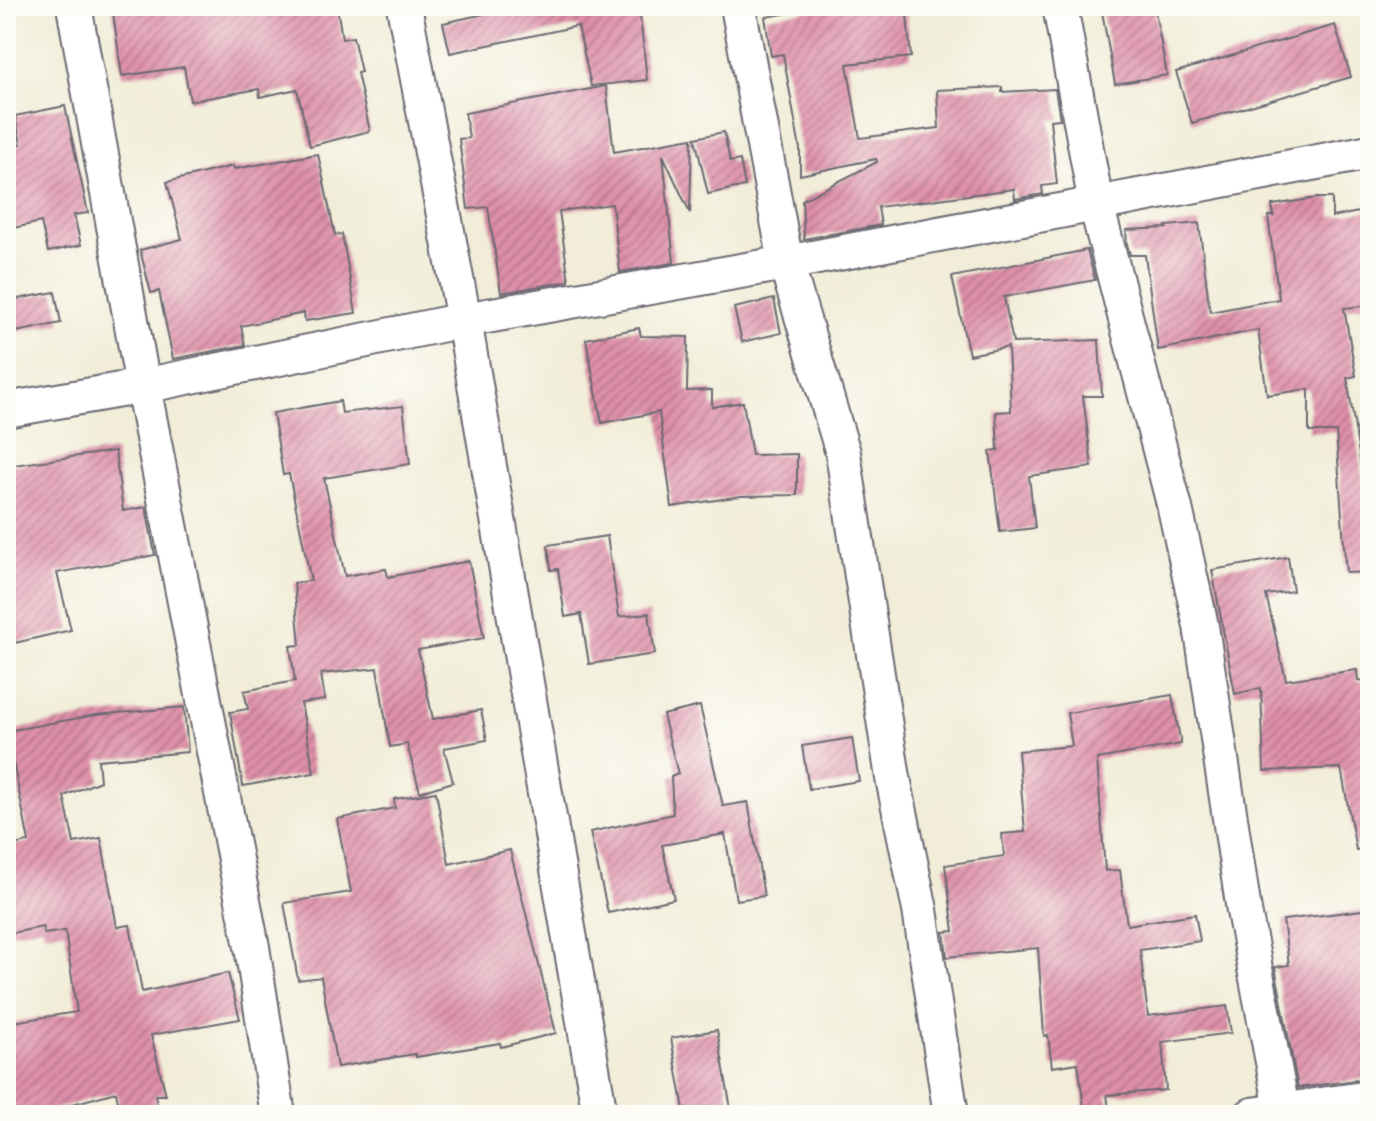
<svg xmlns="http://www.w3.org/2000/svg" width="1376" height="1121" viewBox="0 0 1376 1121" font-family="'Comic Neue',sans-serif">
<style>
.building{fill:url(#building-hatch)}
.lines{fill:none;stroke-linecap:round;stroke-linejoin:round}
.minor-casing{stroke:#6a6972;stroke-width:38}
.minor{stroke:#fff;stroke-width:34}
</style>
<defs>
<pattern id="building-hatch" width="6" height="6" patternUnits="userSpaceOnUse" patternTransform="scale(2)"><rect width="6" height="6" fill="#de8fa9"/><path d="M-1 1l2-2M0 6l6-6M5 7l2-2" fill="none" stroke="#b4748b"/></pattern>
</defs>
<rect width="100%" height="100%" fill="#fdfcf7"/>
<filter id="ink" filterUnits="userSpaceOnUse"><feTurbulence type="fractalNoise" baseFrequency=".0125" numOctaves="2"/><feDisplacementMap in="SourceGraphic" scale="16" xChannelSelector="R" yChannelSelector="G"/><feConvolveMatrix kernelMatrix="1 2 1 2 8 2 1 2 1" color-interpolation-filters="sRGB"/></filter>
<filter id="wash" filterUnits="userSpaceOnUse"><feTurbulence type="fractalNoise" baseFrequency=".006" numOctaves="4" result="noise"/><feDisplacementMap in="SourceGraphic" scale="32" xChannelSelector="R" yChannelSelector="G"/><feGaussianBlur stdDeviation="1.8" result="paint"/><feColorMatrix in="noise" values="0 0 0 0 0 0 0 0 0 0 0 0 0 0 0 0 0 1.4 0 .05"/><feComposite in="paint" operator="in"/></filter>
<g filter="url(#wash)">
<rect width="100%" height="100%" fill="#f1edd8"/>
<g id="blocks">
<path class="building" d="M112,6H337L342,39L353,37L361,72L357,73L370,131L310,146L297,89L260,97L259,89L190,101L184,67L122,76Z
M520,6H639L647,80L591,86L578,26L450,53L443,23Z
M833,6H906L911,57L847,64L860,138L939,128L937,90L1002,87V92L1055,89L1060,119L1050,120L1057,184L1042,186L1043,194L1015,199L1014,189L878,207L881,225L804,239L802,200L877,162L876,159L800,175V149L783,54L771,56L765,17Z
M1101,6H1154L1167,75L1115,84Z
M1335,25L1351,77L1192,123L1176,72Z
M606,86L614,152L692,138L690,213L663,155L674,263L620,272L612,204L559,211L569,281L501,293L488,207L468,209L459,139L469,138L465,113Z
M65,106L88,213L74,215L81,245L48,252L41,222L9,229L6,213V146L21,144L15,116Z
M724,132L730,162L740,160L745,186L708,194L695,138Z
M318,154L335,235L342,234L356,313L305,321L304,313L241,326L245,345L173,359L159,291L151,293L140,250L182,239L167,182L233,166L234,169Z
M1317,198H1332V217L1370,210V305L1344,308L1356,376L1347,378L1364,486H1370V572L1346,573L1336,432H1309V389L1267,395L1258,330L1158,350L1145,255H1130L1127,244L1126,230L1167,228L1166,226L1199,223L1210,312L1279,299L1268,216H1274L1272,205Z
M1087,250L1095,280L1004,297L1013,343L1099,340L1102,396H1083L1092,467L1029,476L1035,528L1000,532L990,451L998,450L996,412L1011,411L1008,347L969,355L952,277Z
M55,292L61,323L6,334V301Z
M774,299L781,333L742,342L734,308Z
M639,328L641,336L688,337L687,391L712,390V407L743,402L752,455L797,454V495L741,496L672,507L659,412L602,423L586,339Z
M340,401L342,413L403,406L410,464L324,478L345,576L386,569L388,577L469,561L484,638L418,650L433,719L481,710L487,740L444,748L453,782L420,792L407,744L390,747L377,668L321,674L325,700L301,703L314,773L243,786L230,712L248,709L244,691L295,681L290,646L300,645L294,583L311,581L289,474L283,475L273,413Z
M115,451L123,511L146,507L155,555L57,573L71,630L6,645V466Z
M607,536L619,617L649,613L655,654L589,664L581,614L565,617L558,569L551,570L548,545Z
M1288,557L1293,591L1266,595L1286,680L1357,670L1358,681L1370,679V728L1364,729L1370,780V849L1356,850L1341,768L1264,771L1261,688L1235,694L1212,570Z
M1172,695L1181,744L1097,759L1105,871L1120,870L1127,925L1195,914L1200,941L1140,950L1148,1016L1227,1006L1231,1033L1162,1042L1166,1090L1107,1095L1110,1115H1085L1078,1063L1052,1067L1048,1035L1044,1036L1038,948L947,957L944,932L954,931L945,865L1004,856L1002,834L1025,832L1018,751L1072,746L1067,713Z
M700,706L723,806L748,802L764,896L736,900L725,834L662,845L674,899L608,913L590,832L673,814L671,777L678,774L663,715Z
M184,707L188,752L98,760L100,781L64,796L74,843L101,838L117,927L130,925L142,992L228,973L240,1019L151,1035L166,1095H155L159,1115H121L116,1092L51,1110L52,1115H6V1066L10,1065L6,1023L77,1012L65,931L44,934L43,927L6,934V846L29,842L7,731L96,715Z
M852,738L859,781L809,789L802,746Z
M436,792L449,864L510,850L556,1033L501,1047L500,1043L416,1057L415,1054L337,1067L321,977L298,980L284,903L351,892L337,819L395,808L394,799Z
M1370,909V1078L1298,1088L1275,967L1289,965L1283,920Z
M717,1030L732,1115H685L671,1038Z"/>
</g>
</g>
<g filter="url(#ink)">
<use href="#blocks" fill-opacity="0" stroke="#6a6972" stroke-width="2"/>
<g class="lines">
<g class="minor-casing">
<path id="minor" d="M74,6L143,386L252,947L278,1115
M404,6L464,320L600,1115
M738,6L786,263L843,453L893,778L920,910L951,1115
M1060,6L1096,204L1175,508L1201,626L1244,911L1282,1109
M6,410L143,386L464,320L786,263L1370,152
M1252,1115L1370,1098"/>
</g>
<use href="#minor" class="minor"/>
</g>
</g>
<rect width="1376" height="1121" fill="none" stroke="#fdfcf7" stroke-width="32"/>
</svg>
